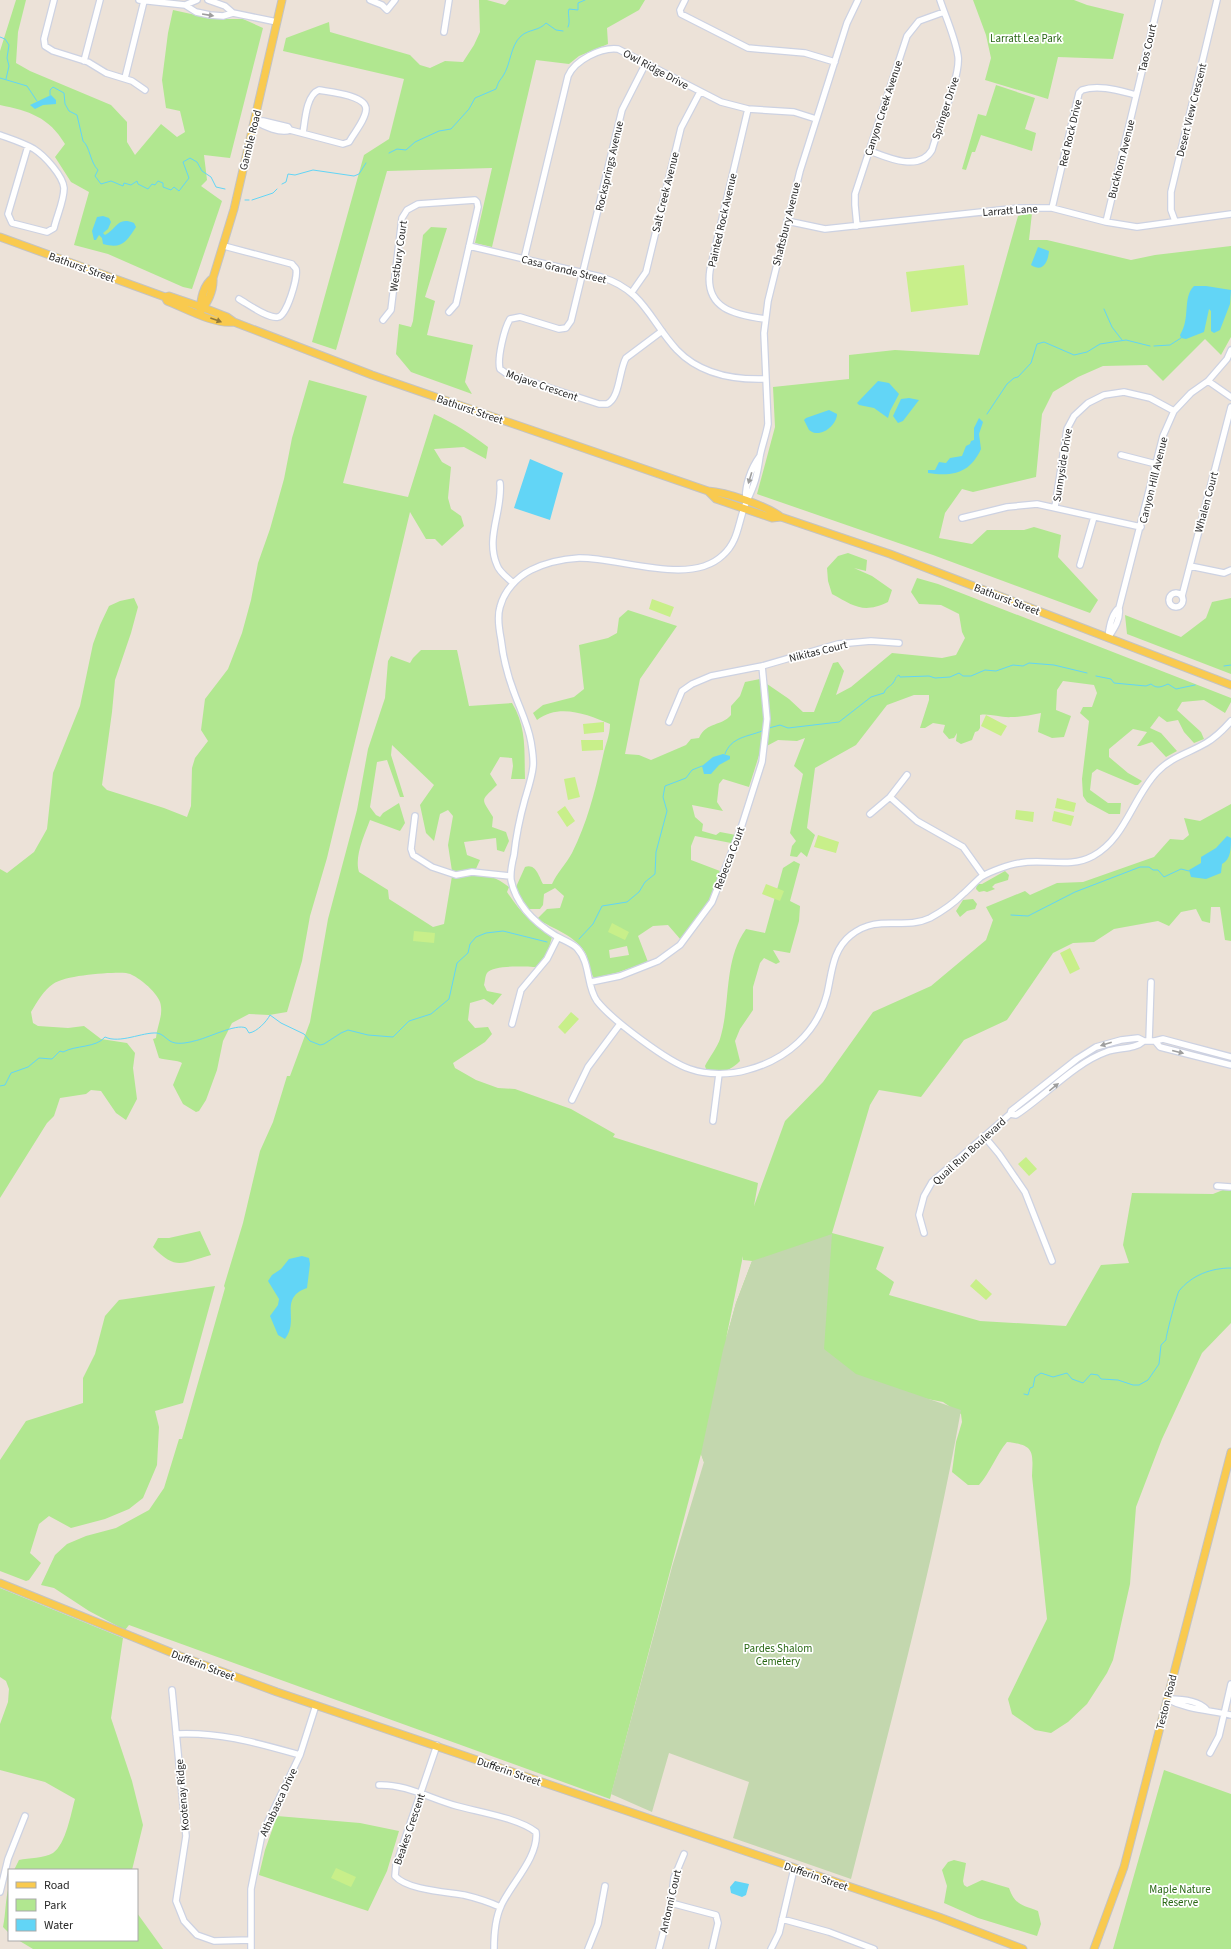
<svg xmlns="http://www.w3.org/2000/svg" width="1231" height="1949" viewBox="0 0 1231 1949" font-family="'Source Sans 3',sans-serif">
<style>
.green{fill:#b1e790;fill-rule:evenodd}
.cemetery{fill:#c3d7ae}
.pitch{fill:#c8ef8a}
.water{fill:#62d5f6}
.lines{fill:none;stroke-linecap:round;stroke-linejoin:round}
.stream{stroke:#62d5f6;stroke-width:1}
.minor-casing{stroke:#cdd2e2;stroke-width:8}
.major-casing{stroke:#c3c3c3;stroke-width:9}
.minor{stroke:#fff;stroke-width:5.5}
.major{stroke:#f9ca4f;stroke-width:7}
.oneway{fill:#9e9e9e}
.oneway2{fill:#90793c}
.labels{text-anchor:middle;stroke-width:3.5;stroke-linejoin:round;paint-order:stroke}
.park-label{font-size:11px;fill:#296814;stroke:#fff}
.street-label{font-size:11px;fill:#282828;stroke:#fff}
</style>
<rect width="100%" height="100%" fill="#ece2d8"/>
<path class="green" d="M16,0H26L18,32L16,63L30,71L111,105L127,122V142L135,155L161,124L177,137L185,132L180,111L166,108L162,80L168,33L173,10L214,19H243L263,28L230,158L204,155L207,180L201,186L222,201L192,289L183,287L108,254L74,245L89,192L71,182L55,157L65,144C49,117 29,111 0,105V51Z
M479,0H487L505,5L509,0H645L639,10L607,28L608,44L579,56L569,64L536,60L492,247L475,243L492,168L387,171L336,350L312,342L364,155L389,139L404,79L283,51L286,38L329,22L330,32L410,55L420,65L430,68L445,61L463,62L474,45L480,32Z
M973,0H1074L1087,5L1124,14L1113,59L1058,57L1048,99L985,80L991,58L986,35Z
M996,85L1035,98L1025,129L1036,133L1032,151L981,135L975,152H972L966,170L962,169L978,114L986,116Z
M1032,213L1029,240H1047L1131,260L1155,255L1231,246V337L1221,355L1205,339L1163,381L1147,365L1103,366L1078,377L1053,392L1042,414L1036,477L973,492L962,489L945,513L939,538L972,544L987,530H1024L1034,527L1061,535L1058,557L1098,600L1090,613L933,555L757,494L775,427L773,387L849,379V355L895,350L979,355L1018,216Z
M431,227L447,228L425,297L435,301L427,335L473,345L465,382L472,394L411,372L396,354L399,324L411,327L413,321L423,235Z
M309,380L367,396L343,483L408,497L434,414C454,423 471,434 488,447L486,459L464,447L434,449L442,462L451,467L448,498L451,509L461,516L464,526L442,546L435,539H426L410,512L327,858L310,916L302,961L287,1012L269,1015L249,1014L232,1023L223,1041L217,1070L206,1100L199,1111L196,1112L183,1104L173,1085L182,1063C178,1060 165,1060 159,1058L153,1039L156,1038C157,1025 164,1015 160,1002C157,992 136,974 126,973C111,972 66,975 53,984C44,990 37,1002 31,1012L33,1023L38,1026L68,1028L84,1026L101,1039L127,1043L135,1053L133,1068L137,1099L126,1120L116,1113L101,1091L91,1090L86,1094L60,1098L54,1116L47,1123L0,1198V869L7,873L34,852L47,829L53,773L80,706L93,644L100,625L109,606L120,601L134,598L138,607L131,633L115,680L112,712L102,785L107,790L164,808L187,817L191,806L192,768L195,758L208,741L201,730L205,699L228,669L242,633L251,600L258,563L270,529L284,479L292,438Z
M848,553L867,560L866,571L854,568L872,576L892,590L888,602C863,614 854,606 832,594L828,581L827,568L838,556Z
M917,578L938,584L1231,698V702L1225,713L1204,700L1182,702L1177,710L1201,732L1204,739L1194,743L1184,732L1178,720L1167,722L1159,716L1150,728L1161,733L1177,751L1166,757L1152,742L1140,746H1137L1147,732L1133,729L1109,749V757L1128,773L1142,781L1138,785H1135L1097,769L1092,773L1090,790L1108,803H1121L1120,814H1109L1087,802L1083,796L1082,779L1089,721L1080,713L1083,707H1092L1097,693L1094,685L1063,681L1057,690L1056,710L1071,716L1064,737L1052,738L1038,732L1041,713C1031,715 1021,717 1012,717C1001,718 989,713 980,715V728L978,731L975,732L972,740L961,744L956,741L957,733L954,738L949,739L943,732L945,725L933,723L925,728H920L929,700V695H914L887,705L856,745L815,768L807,828L815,835L807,857L801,852L797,857L790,856L792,846L796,841L790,833L803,774L794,766L805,738L797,741L778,740L761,749L749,787L723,779L719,784L717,802L723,811L692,805L695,817L703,824L702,831L716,835L720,832L736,835L734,843H731L695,836L691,846V860L720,871L710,901L681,940L668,925L653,926L638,936L648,962L616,973L594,978C589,971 589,962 586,954C578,937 552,928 537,919L547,909L560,908L564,896L555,888L544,894L543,905L540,909H528L521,904L516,887L525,867C536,863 539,877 543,884H552C557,873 566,864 572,853C588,821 595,791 603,756C605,745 610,736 610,724C587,714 559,703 537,720L533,713L543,705L574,697L584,689L579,645L608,638L617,633L619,618L628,610L677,626L640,679L625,754L639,755L651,760L686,745L691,739L699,738C707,721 721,727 731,715V706L740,696L745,682L760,679L789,699L803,712H814L833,663L838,662L844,671L836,695L851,687L892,653L942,658L956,655L965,638L962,632L959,614L941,605L919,604L911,592ZM627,946L629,955L610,958L609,950Z
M1231,598V674L1127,634L1125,615L1181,637L1206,618L1212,602Z
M421,650H457L469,706L512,703C527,728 524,751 525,779H511L513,766L512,758L500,757L490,774L497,785C480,802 481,797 493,817L492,827L506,832L509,841L504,852L497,850L496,838L464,842L467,855L480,860L475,871H452L448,845L453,816L448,810L440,814L434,841L426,833L420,805L434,785L392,745L391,755L404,797H400L387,760L377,762L370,807L376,815L380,817L383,813L399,803L405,823L400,831L370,820C365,834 354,856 359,872L388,890L389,899L433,927L444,924L452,876C474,871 491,873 509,887L507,892C521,913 532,924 552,937L548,951L537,967C526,967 494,964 487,973C485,976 485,982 484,985L487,991L502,994L493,1005L484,999L470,1003L468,1020L475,1028L488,1027L492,1034L485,1042L453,1063L455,1068L476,1080L498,1088L515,1089L571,1109L615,1134L613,1137L758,1183L754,1206L785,1121L823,1082L873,1012L931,986L986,940L993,920L986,907L1025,891L1030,895L1057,883L1083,882L1154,857L1170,839L1183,840L1189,835L1184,818L1200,821L1231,804V941L1225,940L1220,907H1211L1210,923L1202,921L1196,909L1181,912L1169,926L1158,921L1114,929L1094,942L1073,943L1053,953L1007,1020L964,1040L921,1097L879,1090L870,1105L832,1233L884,1247L876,1269L894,1282L889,1295L980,1321L1066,1326L1101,1265L1129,1263L1123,1245L1132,1193L1213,1194L1223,1190L1231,1191V1323L1202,1353L1162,1439L1136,1507L1130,1584L1113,1660L1107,1673L1087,1704L1068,1722L1051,1733L1035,1730L1012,1714L1008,1699L1047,1619L1032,1476C1033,1452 1035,1445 1007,1442C996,1455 990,1473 979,1485H968L952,1472L956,1442L962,1422L961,1414L943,1402L891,1392L707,1471L701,1454L610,1799L129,1625L125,1630L89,1611L54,1588L41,1585L55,1555L67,1544L86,1536L116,1528L149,1510L164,1488L179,1439H182L225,1288L224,1286L243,1223L260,1151L273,1122L287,1076H290L310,1022L328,919L357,810L368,749L385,698L388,661L391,656L410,663L413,658ZM743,1256V1260L752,1261L736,1303L726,1339Z
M794,861L800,864L790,901L800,906L799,921L790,953L773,950L780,962L776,964L764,958L760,963L753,987V1010L740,1029L735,1041L740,1061C730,1071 721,1074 706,1069L705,1066C709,1058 718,1046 720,1039C731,1003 723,961 746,929L765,933L783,868Z
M1005,871L1009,875L1008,880L995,884L992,887L995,889L987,892L984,891L979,892L976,889L977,884H982Z
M973,899L977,904L975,909L967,911L960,917L956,911L963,900Z
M200,1231L211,1255C182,1263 176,1271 153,1247L158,1238H169Z
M215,1286L183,1403L155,1411L159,1427L157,1465L143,1498L129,1509L105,1519L71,1528L49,1516L39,1524L30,1553L41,1563L29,1580L26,1581L0,1571V1460L26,1421L83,1403V1378L95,1354L105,1316L119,1300Z
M0,1588L123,1638L111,1718L132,1781L143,1825L132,1870H14L19,1860C29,1858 44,1858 53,1853C66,1844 71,1813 75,1799L45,1782L0,1770V1724L8,1702L9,1689L6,1681L0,1677Z
M1164,1770L1231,1794V1949H1113Z
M277,1816L360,1823L399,1831L387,1871L368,1911L259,1875L265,1850Z
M954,1860L966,1863L963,1881L964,1885L967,1887L982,1880L1009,1888C1015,1905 1022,1905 1038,1911L1041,1924L1037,1936L978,1918L944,1903L947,1886L942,1870L948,1862Z
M9,1886V1933L3,1927C6,1913 5,1900 9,1886Z
M137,1913L163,1949H33L18,1940H137Z"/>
<path class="cemetery" d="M832,1234L824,1349L856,1374L961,1410C933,1568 890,1724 851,1879L733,1838L749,1782L669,1753L652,1812L611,1794L672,1567L704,1462L701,1454L723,1350L736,1303L752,1261Z"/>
<path class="pitch" d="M964,265L968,305L911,312L906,272Z
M652,599L674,607L670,617L649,609Z
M986,715L1007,726L1001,736L981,726Z
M604,722V732L584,734L583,724Z
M581,740H603V750L582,751Z
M575,777L580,797L568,800L564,779Z
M1057,798L1076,803L1074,812L1055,808Z
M565,806L575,821L567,827L557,812Z
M1016,810L1034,812L1033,822L1015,819Z
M1054,811L1074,816L1071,826L1052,821Z
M818,835L839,842L836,853L814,847Z
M766,884L784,891L780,901L762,894Z
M612,923L629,932L625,940L608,932Z
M414,931L435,933L434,943L413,941Z
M1070,948L1080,969L1070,974L1060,953Z
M571,1012L579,1019L565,1034L558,1027Z
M1026,1157L1037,1169L1029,1176L1018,1164Z
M976,1279L992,1294L986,1300L970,1286Z
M336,1868L356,1877L351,1887L331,1878Z"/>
<path class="water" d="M51,95L56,100V104L43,105L35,109L30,105Z
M103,216L109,218L111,222L108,229L103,233L105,235C117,229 117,216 134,223L136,227C126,243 121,249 103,244L102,238L99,235L96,240H94L92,231L97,217Z
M1038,247L1049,251C1048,262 1043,273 1031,265Z
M1194,286H1206L1231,290L1230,304L1220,330L1214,333L1211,331V311L1209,309L1204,332L1186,339L1181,338L1180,335C1191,318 1182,298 1194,286Z
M878,381L889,383L899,394L890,411L888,418L874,408L859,405L857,403Z
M909,398L919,400L903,421L898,423L893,416L901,399Z
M829,410L837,414C837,423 826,434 816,433C813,433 811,431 809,430L804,420L806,418Z
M979,418L983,422L979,434L981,449C970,473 953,477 928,473V470H935L939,462L946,463L950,458L962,456L966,446L970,444L971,441L974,440V428Z
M530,459L563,473L550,520L514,508Z
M723,754L730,756V759L719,765L711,774H704L702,766L713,757Z
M1227,836L1231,838C1231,847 1231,860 1222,864L1221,873L1206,879L1191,877L1189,870L1201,863V857L1216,848Z
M302,1256L309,1258L310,1264L307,1288C278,1298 300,1320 285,1339L278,1335L270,1316L278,1305L279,1299L268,1281L272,1275L281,1269L289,1259Z
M735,1881L749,1884L746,1895L742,1897L731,1893L730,1887Z"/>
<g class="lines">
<path class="stream" d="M568,27C571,20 567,15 569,9L578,10V3L585,0
M0,37L5,39L9,45L7,58L9,66L6,79
M0,78L27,86L37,101
M50,95V90L53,87L64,93L65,104L69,111L77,115L83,141C90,147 90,162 98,170L95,176L101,184L111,181L123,186L124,183L131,185L137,181L138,184L148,189L152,184L155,185L158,181L163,183V187L171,190L174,187L179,191L189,178L183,162L190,158L197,162L202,171L211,177L216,187L225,189
M389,153L397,149L406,150L415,142L439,131L451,129L469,109L475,98L496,89C499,81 498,83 503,76C511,64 510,46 521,36C529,29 539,31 546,23L556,30L563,31
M282,184L286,182L288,174L295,175L313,170L354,176L359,174L366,163
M245,200H249
M252,200L273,193L277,189
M1104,309L1112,327L1122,340
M1154,346L1170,345L1181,338
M987,414L1007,384L1014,378L1018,377L1031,363L1037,344L1044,342L1074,355L1087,352L1100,344L1126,340L1150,346
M1224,666L1231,665
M1096,676L1111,679L1114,683L1146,686L1151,684C1157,689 1161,687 1168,684L1176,689L1195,685
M769,728L780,725L788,728L839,722L871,697L884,693C886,687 890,687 893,683C896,679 895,677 899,675L900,677L929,676L935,678L950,677L959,673L963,676H971L985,670L996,671L1013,665L1023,666L1029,663L1054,665L1087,673
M725,754C731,737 747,737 762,731
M1011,915L1028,916L1075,892L1140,867H1149L1153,870H1158L1164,877L1181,869L1189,871
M579,939L593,924L602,906L627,902L639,892L645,882L655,874L656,852L667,811L663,797L665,786L686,778L692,770L702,766
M0,1086L5,1085L11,1073L28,1067L39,1058L52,1059L60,1051L63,1052C76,1045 96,1048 105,1037C120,1044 142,1032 157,1033C163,1034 165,1038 170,1041C176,1045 187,1043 194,1041C206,1039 236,1023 246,1028L249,1033C257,1032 267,1021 270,1015L281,1023L304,1034L310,1041L320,1045L324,1044L341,1033L348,1030L368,1035L393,1037L409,1021L431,1014L449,999L457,963L468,953L470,944L476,937L486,933L503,931L547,942
M1024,1394L1028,1395L1030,1388L1033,1387L1035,1377L1041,1373L1053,1377L1067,1373L1072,1379L1083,1383L1091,1374L1098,1375L1101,1379L1118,1380L1133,1385H1139L1148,1380L1159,1364L1161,1345L1166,1340C1166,1335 1177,1294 1179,1291C1192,1275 1211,1268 1231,1268"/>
<g class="minor-casing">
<path id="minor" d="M54,0L44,39L45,46L53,51L88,62L106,73L132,81L145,90
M139,0L185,5L196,12L210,15L223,16L233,13
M208,0L225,6L233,13L277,22
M370,0L382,5L387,10L395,0
M685,0L680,10L681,14L748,48L805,53L835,62
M858,0L847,23L800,171L768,301L764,333L768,424C766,435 762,446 760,456C757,477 755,484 746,503C738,521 739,541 723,555C690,587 619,557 579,558C563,559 545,563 531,570C517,577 504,591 500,607C497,617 499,629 501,639C503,658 508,677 515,695C521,711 528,725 531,742C532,749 534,759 533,767C532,777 528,789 525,799C520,817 516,836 514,855C512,863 510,872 511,880C516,905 535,923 556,936C563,940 572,943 577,948C591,963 586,986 597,1001C612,1020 668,1062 690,1069C707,1075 730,1075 747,1070C786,1060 817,1033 827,994C832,973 832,950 851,935C879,913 903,931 930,918C941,912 954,903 963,894C969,889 975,882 981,877C989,872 1010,864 1020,863C1045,858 1069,869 1093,856C1125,839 1133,797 1157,772C1171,757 1189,753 1206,743C1216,737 1224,729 1231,721
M185,5L197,0
M444,32L449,0
M84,61L100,0
M646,63L622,110L571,321L566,328L559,329L520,317L510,319C504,329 497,359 500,369L507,374L599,404H607C620,398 619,370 626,358L662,331
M125,78L144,1
M748,109L710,270C704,309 735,315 765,319
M255,121H263L288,127L290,130L343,144L349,142C354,133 366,119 366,109C366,95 330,92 319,90C306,95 305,121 303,133
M255,121C263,126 281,134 290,130
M0,135C11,139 24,143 34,149C45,156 63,176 64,188C64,201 57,215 54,228L47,232L12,223L8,214L28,146
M870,151C888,158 919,172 932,150C938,128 961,76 958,56C955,37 946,18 940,0
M1052,208L1079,93L1082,90C1099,84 1120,91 1136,95
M787,221L825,229L1019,208H1052L1106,222L1137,227L1231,214
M1175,221L1171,210V192L1217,0
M1106,222L1159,0
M857,226L855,205V194L907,36L919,21L944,12
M224,246L292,264C293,266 295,267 296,269C298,277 287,316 278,317C268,319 248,304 239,299
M469,246L601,277C644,290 650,321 677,350C700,374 733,380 765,379
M524,259L568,76C575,60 601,47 618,49L721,102L748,109L794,112L816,119
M632,292L646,272L681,128L700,92
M383,320L391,310L402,218L407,210L418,204L475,200L477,202L478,207L456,304L449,312
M1208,381L1231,397
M1121,455L1156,464
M500,483C503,510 485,538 497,565C499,572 508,578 513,583
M746,502C744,487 751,468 760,456
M1055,507L1067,429L1074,416L1088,403L1104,395L1124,392L1150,398L1174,411
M962,518L1007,507L1037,504L1141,527
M1080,565L1094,517
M1190,566L1224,573L1231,570
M1169 600a7 7 0 1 1 14 0a7 7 0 1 1-14 0Z
M1182,596L1231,407
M1108,638C1114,629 1121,619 1119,608L1163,436L1174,411L1191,393L1208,381L1227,359L1231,350
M1108,638C1109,628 1111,614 1119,608
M669,722L682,691L692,684L711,676L762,666L838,644L871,641L899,643
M907,775L890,797L917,821L963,847L983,875
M870,814L890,797
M415,816L411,849L413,855L432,867L456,875L472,872L510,876
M591,982L620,976L658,961L680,945L712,902L741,828L762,762L767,719L762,666
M512,1024L521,990L547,959L558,937
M1149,1041L1151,982
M1155,1041L1160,1047L1231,1065
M572,1100L588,1067L620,1024
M1010,1114L1016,1115C1045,1096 1075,1063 1106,1052C1119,1047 1134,1050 1144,1041
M713,1121L719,1074
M984,1136L999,1154L1025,1192L1052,1261
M1217,1186L1231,1187
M924,1233L919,1215L924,1196L932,1182L1010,1114L1011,1111L1077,1059L1096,1047L1121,1040L1138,1038L1144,1041H1155L1163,1039L1231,1057
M172,1690L186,1836L176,1901L184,1921L197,1935L214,1941L250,1940
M1167,1699C1188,1710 1209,1710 1231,1715
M1169,1699C1181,1699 1198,1701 1206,1709
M176,1734C221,1732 257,1743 300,1755
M437,1745L396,1865L395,1876C407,1890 446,1892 464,1895C477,1898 489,1902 500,1907
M1210,1753L1219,1736L1231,1684
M379,1785C406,1784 431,1799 457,1806C479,1812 518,1818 536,1832C539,1857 510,1885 501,1906C495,1919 494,1936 494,1949
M0,1892L8,1859L25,1816
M671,1903L716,1915L718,1923L712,1949
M782,1919L829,1932L874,1949
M251,1949V1889L262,1834L300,1755L316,1705
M588,1949L598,1924L605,1886
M659,1949L671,1903L674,1878L684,1854
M771,1949L779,1933L794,1869"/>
</g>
<g class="major-casing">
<path id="major" d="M0,237L165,297L169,296L204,308L227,317L234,322L372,375L708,491C726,492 767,506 781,517L890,554L1231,685
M165,297L167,301C185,308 215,325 234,322
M200,310C201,299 203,285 213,278
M199,314C207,303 214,292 213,278L234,209L282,0
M708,491L716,499L772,518L781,517
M0,1583L180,1656L277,1692L939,1917L1023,1949
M1094,1949L1124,1867L1231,1452"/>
</g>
<use href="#minor" class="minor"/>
<use href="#major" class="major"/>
</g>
<defs><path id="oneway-solid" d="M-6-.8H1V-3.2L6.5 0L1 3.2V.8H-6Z"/></defs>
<g class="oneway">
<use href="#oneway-solid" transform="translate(208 15) rotate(9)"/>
<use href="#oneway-solid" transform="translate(750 478) rotate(107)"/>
<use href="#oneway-solid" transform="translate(1106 1044) rotate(163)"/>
<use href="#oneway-solid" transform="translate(1178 1052) rotate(14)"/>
<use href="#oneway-solid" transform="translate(1054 1087) rotate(-39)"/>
</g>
<use class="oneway2" href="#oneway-solid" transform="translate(216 320) rotate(20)"/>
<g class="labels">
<g class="park-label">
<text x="1026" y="42">Larratt Lea Park</text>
<text x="778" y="1652">Pardes Shalom<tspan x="778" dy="13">Cemetery</tspan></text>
<text x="1180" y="1893">Maple Nature<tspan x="1180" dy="13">Reserve</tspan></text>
</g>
<g class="street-label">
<text transform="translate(1147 48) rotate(-77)" y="4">Taos Court</text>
<text transform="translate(656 69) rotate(28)" y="4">Owl Ridge Drive</text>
<text transform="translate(883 108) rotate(-72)" y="4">Canyon Creek Avenue</text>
<text transform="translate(945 108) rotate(-72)" y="4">Springer Drive</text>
<text transform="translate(1191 110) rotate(-76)" y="4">Desert View Crescent</text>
<text transform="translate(1070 133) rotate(-77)" y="4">Red Rock Drive</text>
<text transform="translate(250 140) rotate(-76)" y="4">Gamble Road</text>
<text transform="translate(1121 159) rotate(-76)" y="4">Buckhorn Avenue</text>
<text transform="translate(609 166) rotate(-77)" y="4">Rocksprings Avenue</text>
<text transform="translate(665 192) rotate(-76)" y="4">Salt Creek Avenue</text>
<text transform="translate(1010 210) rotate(-4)" y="4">Larratt Lane</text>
<text transform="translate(722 220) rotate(-77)" y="4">Painted Rock Avenue</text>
<text transform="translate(786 224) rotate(-76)" y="4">Shaftsbury Avenue</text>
<text transform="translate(398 256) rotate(-82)" y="4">Westbury Court</text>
<text transform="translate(82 267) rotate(20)" y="4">Bathurst Street</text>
<text transform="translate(564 269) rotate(14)" y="4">Casa Grande Street</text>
<text transform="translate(542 385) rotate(19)" y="4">Mojave Crescent</text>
<text transform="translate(470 409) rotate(19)" y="4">Bathurst Street</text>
<text transform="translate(1062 465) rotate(-81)" y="4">Sunnyside Drive</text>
<text transform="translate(1153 480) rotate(-76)" y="4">Canyon Hill Avenue</text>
<text transform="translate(1206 502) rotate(-75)" y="4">Whalen Court</text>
<text transform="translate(1007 599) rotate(21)" y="4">Bathurst Street</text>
<text transform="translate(818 651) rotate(-14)" y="4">Nikitas Court</text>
<text transform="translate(729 858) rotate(-69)" y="4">Rebecca Court</text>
<text transform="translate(969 1151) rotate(-42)" y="4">Quail Run Boulevard</text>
<text transform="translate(203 1665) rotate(21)" y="4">Dufferin Street</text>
<text transform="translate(1166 1702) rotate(-76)" y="4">Teston Road</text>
<text transform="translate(509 1771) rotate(19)" y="4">Dufferin Street</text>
<text transform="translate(182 1795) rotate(-95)" y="4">Kootenay Ridge</text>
<text transform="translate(278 1802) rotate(-65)" y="4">Athabasca Drive</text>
<text transform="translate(409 1829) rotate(-71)" y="4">Beakes Crescent</text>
<text transform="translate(816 1876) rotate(19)" y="4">Dufferin Street</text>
<text transform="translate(670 1901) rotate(-77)" y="4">Antonni Court</text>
</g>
</g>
<rect x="8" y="1869" width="130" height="72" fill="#ffffff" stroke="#a9a9a9"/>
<rect x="16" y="1882" width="20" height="6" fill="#f9ca4f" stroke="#a9a9a9"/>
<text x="44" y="1889" font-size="12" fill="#282828">Road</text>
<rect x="16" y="1899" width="20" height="12" fill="#b1e790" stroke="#a9a9a9"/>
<text x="44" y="1909" font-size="12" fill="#282828">Park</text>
<rect x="16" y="1919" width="20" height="12" fill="#62d5f6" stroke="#a9a9a9"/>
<text x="44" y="1929" font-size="12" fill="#282828">Water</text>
</svg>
